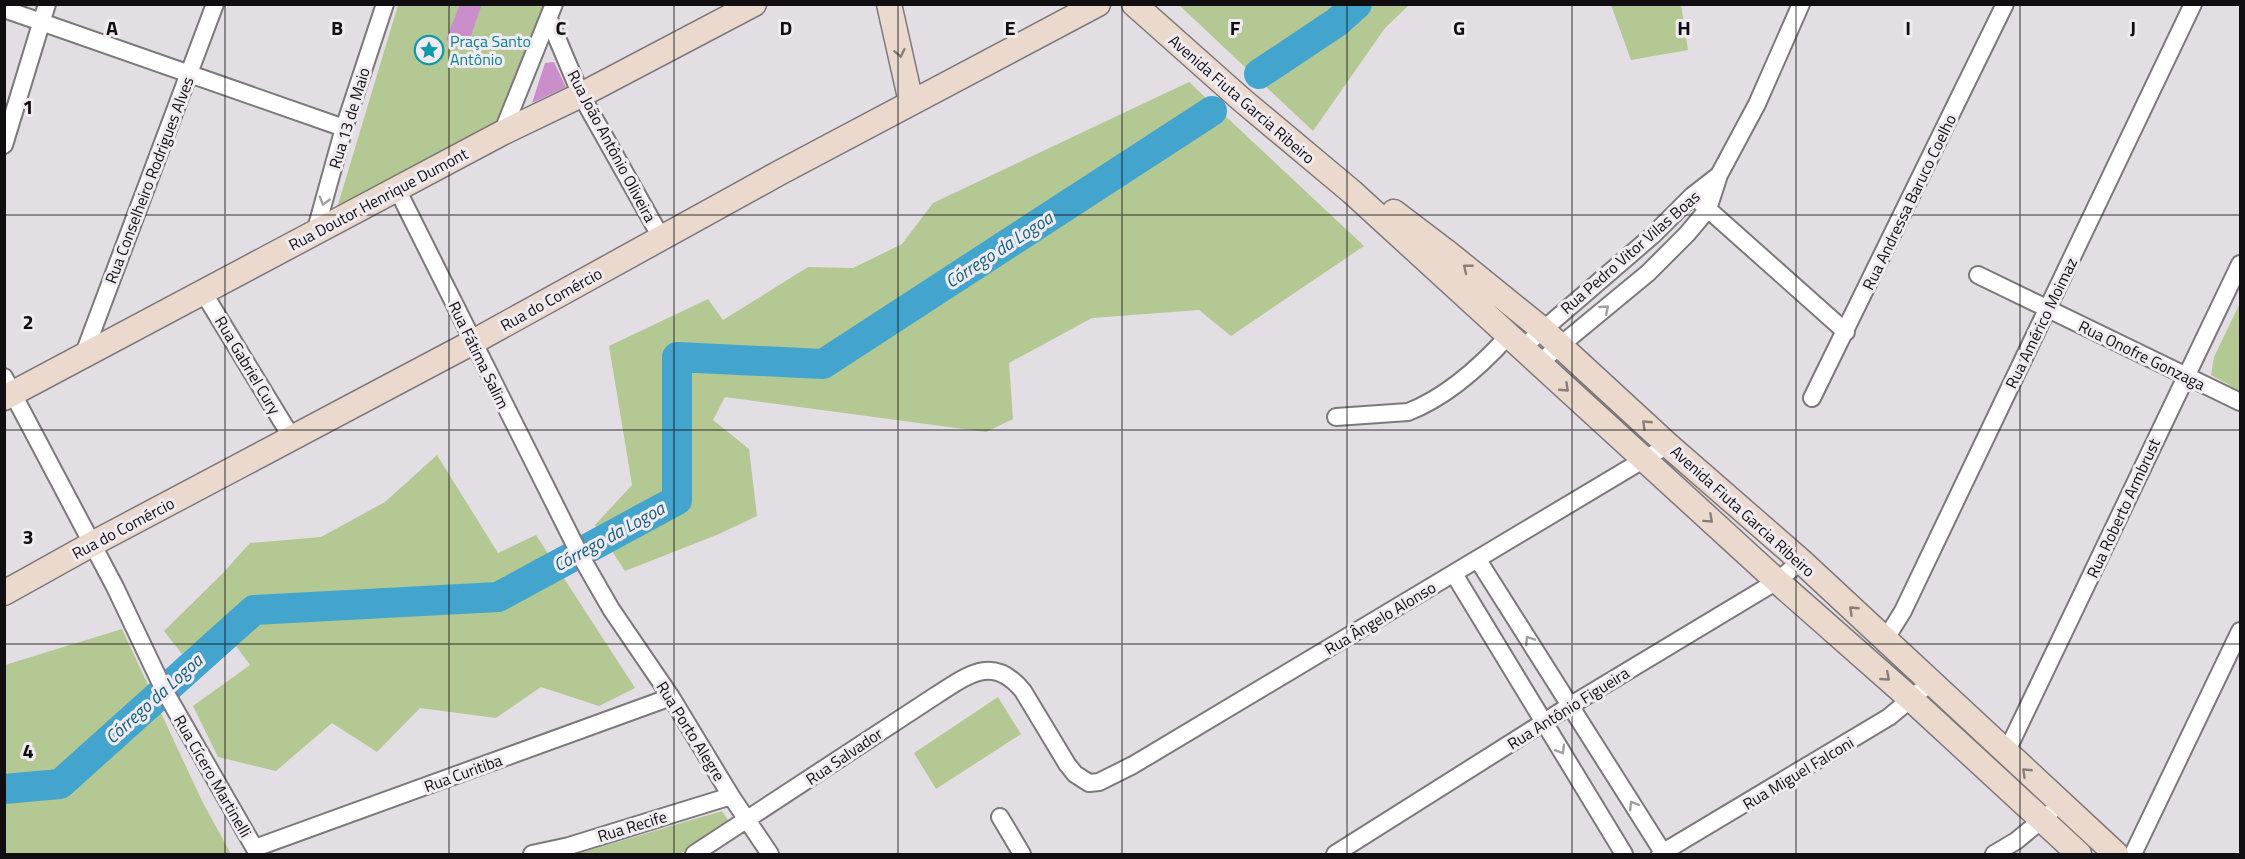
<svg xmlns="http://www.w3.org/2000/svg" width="2245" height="859" viewBox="0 0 2245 859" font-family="'Titillium Web',sans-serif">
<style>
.green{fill:#b3c893}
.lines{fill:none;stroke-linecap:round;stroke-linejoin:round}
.river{stroke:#43a5ce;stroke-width:30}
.building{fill:#ca8eca}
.street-casing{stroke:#7d787c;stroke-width:20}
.secondary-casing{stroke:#7d787c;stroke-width:27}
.street{stroke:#fff;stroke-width:16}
.secondary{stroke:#ebd9cd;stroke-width:24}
.oneway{stroke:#887e78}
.oneway2{stroke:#9f9f9f}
.grid{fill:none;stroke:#100e10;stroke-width:1.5;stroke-opacity:0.55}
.labels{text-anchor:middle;stroke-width:6;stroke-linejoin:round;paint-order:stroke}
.culture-label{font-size:16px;fill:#0d838f;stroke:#f0ebf0;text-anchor:start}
.street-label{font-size:16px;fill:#100e10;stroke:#f0ebf0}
.water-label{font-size:18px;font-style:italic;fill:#145f7c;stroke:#f0ebf0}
.grid-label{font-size:20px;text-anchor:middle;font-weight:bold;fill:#100e10;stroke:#f0ebf0;stroke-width:6;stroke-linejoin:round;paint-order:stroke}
</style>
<rect width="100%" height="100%" fill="#e3dee3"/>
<path class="green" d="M398,5H544L495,124L337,208Z
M1179,5H1409L1385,28L1313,131Z
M1611,5H1681L1688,50L1631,60Z
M1189,82L1364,246L1231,336L1199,310L1092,318L1009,363L1013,419L986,432L725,397L713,420L749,449L757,516L719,534L625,571L595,525L632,485L609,346L708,299L723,320L808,267L853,268L902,244L933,203Z
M2240,303V391L2211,375L2214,357Z
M437,455L498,553L536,535L635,688L599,706L541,687L496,718L420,708L377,752L332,723L276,771L218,757L193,706L250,665L219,623L182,654L164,631L222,574L250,543L321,537L385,502Z
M122,629L202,801L231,854H5V665Z
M998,697L1021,734L936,789L914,753Z
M722,811L730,823L680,854H581L580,853Z"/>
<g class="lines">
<path class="river" d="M1259,74L1337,22L1357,4
M4,789L60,784L254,610L498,597L677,500V357L823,364L1212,111"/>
</g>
<path class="building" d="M460,4H482L467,47L446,40Z
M554,62L566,87L532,103L545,63Z"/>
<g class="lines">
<g class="street-casing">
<path id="street" d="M4,9L344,128
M549,19L581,95L662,239
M502,133L554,4
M4,145L47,4
M397,189L580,555L611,609L671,697L731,796L770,854
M1700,202L1846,332
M315,233L344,128L385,4
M1978,275L2240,402
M203,292L292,438
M1522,348L1653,235L1692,196L1719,175
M83,356L215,4
M1539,363L1648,273L1687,234L1708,209L1719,175L1757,104L1801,4
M4,377L115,587L164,690L258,854
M1812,398L2005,4
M1336,417L1408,412C1447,397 1481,366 1509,335
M1478,560L1664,854
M1454,574L1624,854
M1885,640L1903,611L2193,4
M2006,753L2240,264
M1000,817L1022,854
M255,848L671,697
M532,854L569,846L731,796
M694,854L935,696C968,675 993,654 1023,691L1067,764L1075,774L1089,783L1099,782L1133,765L1668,445
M1335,854L1571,705L1777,581L1801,561
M1660,854L1889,717L1930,683
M1994,854L2016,841L2050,813
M2133,854L2240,631"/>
</g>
<g class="secondary-casing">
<path id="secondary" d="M889,4L911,102
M1134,4L1242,100L1352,192L1777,581L1912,700L2079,854
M1394,212L1448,253L1542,329L1668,445L1801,561L2116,854
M4,398L502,133L581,95L754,4
M4,593L92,544L473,342L781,172L1098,4"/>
</g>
<use href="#street" class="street"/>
<use href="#secondary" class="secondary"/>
</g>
<defs><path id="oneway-chevron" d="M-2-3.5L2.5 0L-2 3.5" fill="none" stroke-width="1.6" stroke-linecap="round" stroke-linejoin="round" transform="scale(1.5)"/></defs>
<g class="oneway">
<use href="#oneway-chevron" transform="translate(900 53) rotate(78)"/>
<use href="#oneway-chevron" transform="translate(1467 268) rotate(-141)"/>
<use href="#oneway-chevron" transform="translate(1565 388) rotate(43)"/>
<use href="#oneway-chevron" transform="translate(1646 424) rotate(-136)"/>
<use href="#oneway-chevron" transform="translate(1709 519) rotate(42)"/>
<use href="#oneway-chevron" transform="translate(1853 610) rotate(-137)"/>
<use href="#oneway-chevron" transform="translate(1886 677) rotate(41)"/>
<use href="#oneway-chevron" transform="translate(2026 772) rotate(-136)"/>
</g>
<g class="oneway2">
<use href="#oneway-chevron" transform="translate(324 201) rotate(106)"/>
<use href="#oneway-chevron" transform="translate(1605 309) rotate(-41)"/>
<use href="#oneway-chevron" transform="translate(1529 640) rotate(-123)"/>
<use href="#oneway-chevron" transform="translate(1561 750) rotate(59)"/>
<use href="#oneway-chevron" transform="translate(1633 805) rotate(-122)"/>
</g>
<path class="grid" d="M225,4V854M449,4V854M674,4V854M898,4V854M1122,4V854M1347,4V854M1572,4V854M1796,4V854M2020,4V854M4,215H2240M4,430H2240M4,644H2240"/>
<defs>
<g id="sight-ring" transform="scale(1.5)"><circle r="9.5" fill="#f0ebf0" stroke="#0f9aa8" stroke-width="1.5"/><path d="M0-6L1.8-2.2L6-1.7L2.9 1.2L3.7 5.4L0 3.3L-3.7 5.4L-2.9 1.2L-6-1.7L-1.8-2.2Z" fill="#0f9aa8"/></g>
</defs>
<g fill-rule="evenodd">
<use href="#sight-ring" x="429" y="50"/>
</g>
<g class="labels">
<g class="culture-label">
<text x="450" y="47">Praça Santo<tspan x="450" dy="18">Antônio</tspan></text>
</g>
<g class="street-label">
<text transform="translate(1242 99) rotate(41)" y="6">Avenida Fiuta Garcia Ribeiro</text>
<text transform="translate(349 118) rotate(-73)" y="6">Rua 13 de Maio</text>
<text transform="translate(612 146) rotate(62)" y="6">Rua João Antônio Oliveira</text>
<text transform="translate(149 180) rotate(-69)" y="6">Rua Conselheiro Rodrigues Alves</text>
<text transform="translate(378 199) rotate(-28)" y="6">Rua Doutor Henrique Dumont</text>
<text transform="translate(1909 202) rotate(-64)" y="6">Rua Andressa Baruco Coelho</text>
<text transform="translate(1630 252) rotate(-41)" y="6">Rua Pedro Vitor Vilas Boas</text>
<text transform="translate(551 299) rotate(-29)" y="6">Rua do Comércio</text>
<text transform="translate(2041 323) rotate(-64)" y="6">Rua Américo Moimaz</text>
<text transform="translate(479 355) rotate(64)" y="6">Rua Fátima Salim</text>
<text transform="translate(2142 355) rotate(26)" y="6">Rua Onofre Gonzaga</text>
<text transform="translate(248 365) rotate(59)" y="6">Rua Gabriel Cury</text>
<text transform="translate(2123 508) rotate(-65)" y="6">Rua Roberto Armbrust</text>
<text transform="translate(1743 511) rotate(42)" y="6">Avenida Fiuta Garcia Ribeiro</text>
<text transform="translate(123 528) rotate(-28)" y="6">Rua do Comércio</text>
<text transform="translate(1380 618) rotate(-31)" y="6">Rua Ângelo Alonso</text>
<text transform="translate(1568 708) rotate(-32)" y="6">Rua Antônio Figueira</text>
<text transform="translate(691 731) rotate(58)" y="6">Rua Porto Alegre</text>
<text transform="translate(844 756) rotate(-34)" y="6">Rua Salvador</text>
<text transform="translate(463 773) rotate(-20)" y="6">Rua Curitiba</text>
<text transform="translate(1798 773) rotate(-31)" y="6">Rua Miguel Falconi</text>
<text transform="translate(213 776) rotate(60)" y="6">Rua Cícero Martinelli</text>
<text transform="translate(632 826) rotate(-17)" y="6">Rua Recife</text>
</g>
<g class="water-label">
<text transform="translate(999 250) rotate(-33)" y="6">Córrego da Logoa</text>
<text transform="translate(609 537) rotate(-29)" y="6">Córrego da Logoa</text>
<text transform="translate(154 699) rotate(-42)" y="6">Córrego da Logoa</text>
</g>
</g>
<g class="grid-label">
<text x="112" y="35">A</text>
<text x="337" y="35">B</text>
<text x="561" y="35">C</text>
<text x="786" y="35">D</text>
<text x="1010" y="35">E</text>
<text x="1235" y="35">F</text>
<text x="1459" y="35">G</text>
<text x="1684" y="35">H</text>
<text x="1908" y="35">I</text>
<text x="2133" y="35">J</text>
<text x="28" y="114">1</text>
<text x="28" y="329">2</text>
<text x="28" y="544">3</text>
<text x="28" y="758">4</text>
</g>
<rect width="2245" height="859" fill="none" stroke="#100e10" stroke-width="12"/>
</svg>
